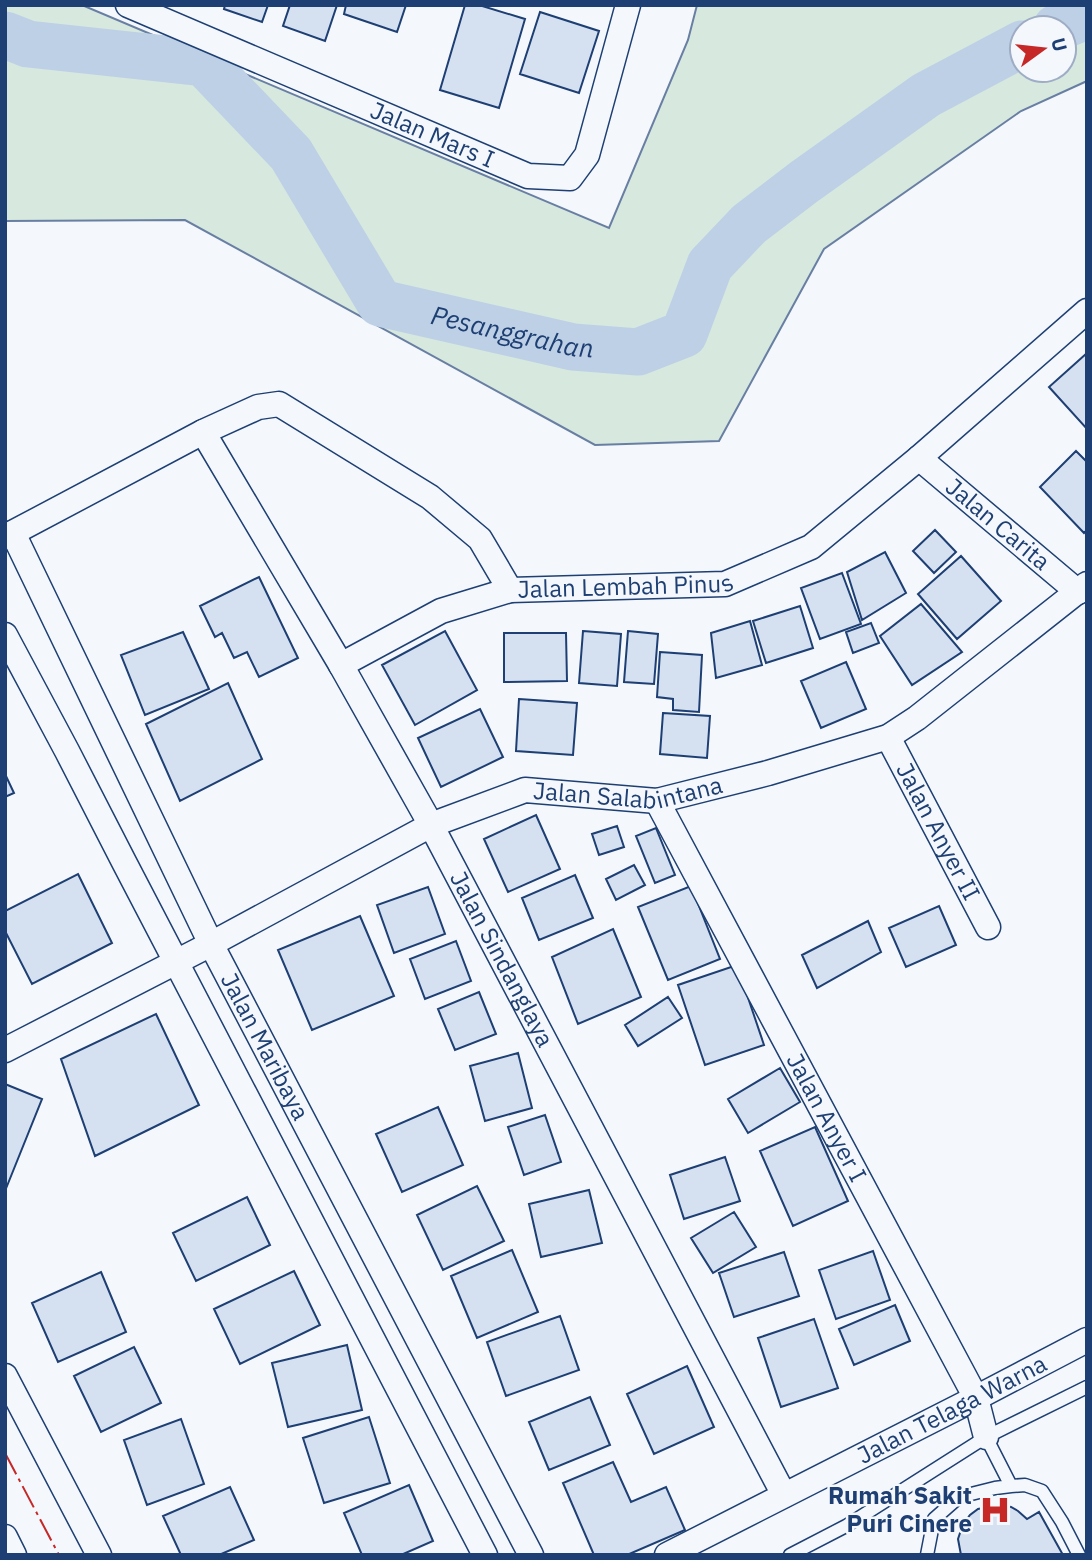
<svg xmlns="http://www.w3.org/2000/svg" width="1092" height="1560" viewBox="0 0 1092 1560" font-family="'IBM Plex Sans',sans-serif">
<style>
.green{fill:#d7e8df;stroke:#687fa3;stroke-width:2;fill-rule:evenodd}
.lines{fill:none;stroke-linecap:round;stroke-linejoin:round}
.river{stroke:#bed0e5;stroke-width:47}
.building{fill:#d5e0f0;stroke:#1d3f73;stroke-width:2}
.service-casing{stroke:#1d3f73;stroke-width:15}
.minor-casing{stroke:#1d3f73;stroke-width:27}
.service{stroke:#f4f7fb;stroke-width:12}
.minor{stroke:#f4f7fb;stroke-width:24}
.power{stroke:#c62828;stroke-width:2;stroke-dasharray:24 5 3.5 5;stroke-linecap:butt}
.labels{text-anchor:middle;stroke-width:5;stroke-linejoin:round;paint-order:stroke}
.street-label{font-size:24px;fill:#1d3f73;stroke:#f4f7fb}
.poi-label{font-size:24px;font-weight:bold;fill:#1d3f73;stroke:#f4f7fb;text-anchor:end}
.water-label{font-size:26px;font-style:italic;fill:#1d3f73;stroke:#f4f7fb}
</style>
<rect width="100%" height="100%" fill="#f4f7fb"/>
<path class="green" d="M5,5H82L609,228L688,40L697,5H1087V81L1021,111L824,249L719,441L595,445L185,220L5,221ZM1022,28H1064V70H1022Z"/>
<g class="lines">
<g class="river">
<path d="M1056,28L1087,16"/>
<path id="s1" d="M5,35L28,44L204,63L291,154L380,303L573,347L638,352L684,334L710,265L749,224L804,182L926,95L1022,44"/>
</g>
</g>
<path class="building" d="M225,5H268L262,22L224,9Z
M290,5H337L325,41L283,26Z
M346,5H406L397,32L344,14Z
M465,5H479L525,19L499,108L440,90Z
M540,12L599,31L579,93L520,74Z
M1087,353V429L1049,387Z
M1076,451L1087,462V530L1084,533L1040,487Z
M935,530L956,552L934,573L913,551Z
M885,552L906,593L862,620L847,572Z
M961,556L1001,601L957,639L918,594Z
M842,573L861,624L820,639L801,588Z
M259,577L298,658L259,677L247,652L234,658L222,633L215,637L200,606Z
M921,604L962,652L912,685L880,636Z
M800,606L813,648L766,663L753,621Z
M750,621L762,665L716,678L711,633Z
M871,623L879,643L853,653L846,632Z
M445,631L477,690L415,725L382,665Z
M583,631L621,634L617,686L579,683Z
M628,631L658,634L654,684L624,682Z
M183,632L209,689L145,715L121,655Z
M504,633H566L567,681L504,682Z
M660,652L702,655L699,712L673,710V699L657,697Z
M846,662L866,709L821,728L801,681Z
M228,683L262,759L180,801L146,724Z
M519,699L577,703L573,755L516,751Z
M480,709L503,757L441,787L418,738Z
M663,713L710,716L707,758L660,754Z
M5,774L14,793L5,797Z
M536,815L560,869L508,892L484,839Z
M617,826L624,847L599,855L592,834Z
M656,828L675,875L655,883L636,836Z
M634,865L645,885L616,900L606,879Z
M78,874L112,943L32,984L5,931V911Z
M575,875L593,918L539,940L522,898Z
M691,886L720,959L668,980L638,907Z
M428,887L445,934L394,953L377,905Z
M939,906L956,945L906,967L889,928Z
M360,916L394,996L312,1030L278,950Z
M868,921L881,952L817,988L802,955Z
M613,929L641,997L578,1024L552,957Z
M456,941L471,981L425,999L410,959Z
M737,965L764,1045L705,1065L678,985Z
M479,992L496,1034L455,1050L438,1009Z
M668,997L682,1018L638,1046L625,1025Z
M156,1014L199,1105L95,1156L61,1059Z
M518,1053L532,1108L485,1121L470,1066Z
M780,1068L800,1102L748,1133L728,1099Z
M5,1084L42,1099L5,1191Z
M438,1107L463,1165L402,1192L376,1134Z
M545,1115L561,1162L524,1175L508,1127Z
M815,1127L848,1201L793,1226L760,1151Z
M725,1157L740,1201L684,1219L670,1175Z
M477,1186L504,1241L443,1270L417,1215Z
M589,1190L602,1243L541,1257L529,1204Z
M247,1197L270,1245L196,1281L173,1233Z
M734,1212L756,1247L713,1273L691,1238Z
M512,1250L538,1312L477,1338L451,1276Z
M873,1251L890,1300L836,1319L819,1270Z
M784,1252L799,1296L734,1317L719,1273Z
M294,1271L320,1325L240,1364L214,1309Z
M101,1272L126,1332L58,1362L32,1303Z
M895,1305L910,1341L854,1365L839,1329Z
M560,1316L579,1370L506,1396L487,1342Z
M814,1319L838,1388L781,1407L758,1338Z
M347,1345L362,1410L288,1427L272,1363Z
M134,1347L161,1403L101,1432L74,1376Z
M687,1366L714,1427L654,1454L627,1394Z
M590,1397L610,1445L549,1470L529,1422Z
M369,1417L390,1483L324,1503L303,1438Z
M181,1419L204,1484L147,1505L124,1440Z
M613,1462L631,1502L666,1487L685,1530L627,1555H594L563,1483Z
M409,1485L433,1541L401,1555H362L344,1513Z
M230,1487L254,1540L219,1555H181L163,1516Z
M1000,1505L1011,1507L1018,1511L1027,1519L1039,1512L1063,1555H961L958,1539L963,1524L970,1515L978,1509Z"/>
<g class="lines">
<g class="service-casing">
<path id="service" d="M986,1437L1011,1486L1025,1485L1042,1491L1062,1522L1079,1555
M790,1555L846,1526L986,1437L1087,1387
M927,1555L934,1519L959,1497L995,1488L1011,1486"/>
</g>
<g class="minor-casing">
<g id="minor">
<path id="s2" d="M128,5L528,176L570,178L587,155L628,5"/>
<path id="s3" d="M203,432L341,665L431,825L784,1495"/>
<path id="s4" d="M919,458L1078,592"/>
<path id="s5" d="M13,533L211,944L531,1555"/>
<path d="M5,537L203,432L258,407L279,404L430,497L480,539L510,590"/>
<path d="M5,635L67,751L124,862L485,1555"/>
<path id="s6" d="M341,665L441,611L510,590L725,584L811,547L919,458L1087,311"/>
<path id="s7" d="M888,737L988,927"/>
<path id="s8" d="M657,801L976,1398L986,1437"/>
<path id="s9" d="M5,1050L211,944L431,825L525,790L657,801L768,773L888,737L917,718L1087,584"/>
<path d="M5,1376L99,1555"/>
<path d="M5,1537L14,1555"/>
<path id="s10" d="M667,1555L976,1398L1087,1340"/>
</g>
</g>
<use href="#service" class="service"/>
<use href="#minor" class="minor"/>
<path class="power" d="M5,1453L59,1555"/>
</g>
<defs>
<g id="hospital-bare" transform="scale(2.415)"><path d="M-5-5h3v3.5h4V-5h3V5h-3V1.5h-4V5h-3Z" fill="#c62828" stroke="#f4f7fb" stroke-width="2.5" paint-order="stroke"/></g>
</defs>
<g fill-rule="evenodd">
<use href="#hospital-bare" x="995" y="1510"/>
</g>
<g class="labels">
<g class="street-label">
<text dy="8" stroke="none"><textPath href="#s2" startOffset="331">Jalan Mars I</textPath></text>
<text dy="8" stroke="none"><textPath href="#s4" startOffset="103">Jalan Carita</textPath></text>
<text dy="8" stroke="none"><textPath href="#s6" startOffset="301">Jalan Lembah Pinus</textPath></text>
<text dy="8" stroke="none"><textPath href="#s9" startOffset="686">Jalan Salabintana</textPath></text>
<text dy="8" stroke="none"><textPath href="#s7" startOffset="107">Jalan Anyer II</textPath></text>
<text dy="8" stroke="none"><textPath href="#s3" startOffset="606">Jalan Sindanglaya</textPath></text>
<text dy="8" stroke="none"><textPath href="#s5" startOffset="572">Jalan Maribaya</textPath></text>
<text dy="8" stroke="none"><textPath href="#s8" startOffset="359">Jalan Anyer I</textPath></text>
<text dy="8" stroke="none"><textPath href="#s10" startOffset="320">Jalan Telaga Warna</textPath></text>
</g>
<g class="poi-label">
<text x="972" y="1504">Rumah Sakit<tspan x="972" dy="28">Puri Cinere</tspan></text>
</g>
<g class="water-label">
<text dy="9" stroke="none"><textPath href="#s1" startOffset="637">Pesanggrahan</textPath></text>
</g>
</g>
<rect width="1092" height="1560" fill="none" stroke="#1d3f73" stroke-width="14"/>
<g transform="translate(1043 49) rotate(75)"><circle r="33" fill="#f4f7fb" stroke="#9eadc5" stroke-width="2"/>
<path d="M0-5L12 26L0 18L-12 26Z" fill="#c62828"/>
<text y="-10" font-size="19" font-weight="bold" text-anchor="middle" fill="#1d3f73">U</text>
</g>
</svg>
